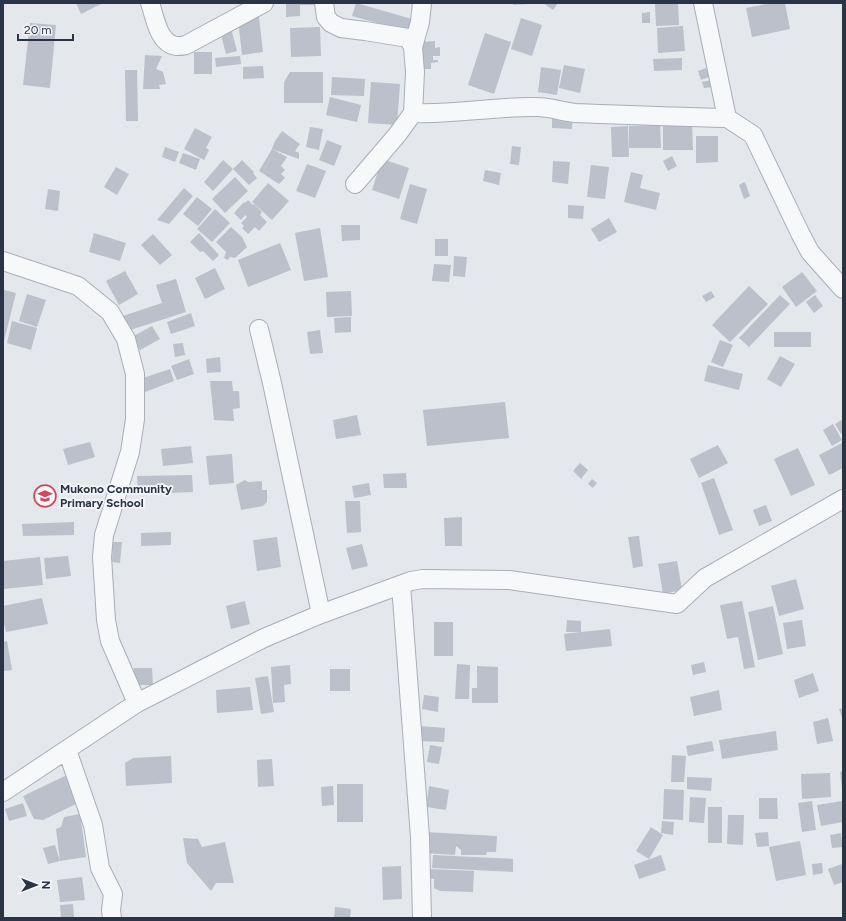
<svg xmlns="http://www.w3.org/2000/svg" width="846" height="921" viewBox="0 0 846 921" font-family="Figtree,sans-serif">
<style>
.building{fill:#bbc0ca}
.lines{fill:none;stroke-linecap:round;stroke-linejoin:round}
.minor-casing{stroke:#a9aeb7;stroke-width:20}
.minor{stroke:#f7f8fa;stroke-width:18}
.labels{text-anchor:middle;stroke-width:3.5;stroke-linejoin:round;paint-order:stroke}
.poi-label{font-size:12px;font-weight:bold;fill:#2b3445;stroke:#f4f6f9;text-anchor:start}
</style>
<rect width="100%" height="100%" fill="#e4e7ec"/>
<path class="building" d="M76,3H103L81,14Z
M286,3H319V5H300V16L286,17Z
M356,3L412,19L409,32L352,16Z
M513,3H529V4L513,5Z
M543,3H558L553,10Z
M655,3H678L679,25L656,26Z
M771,3H785L790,29L752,37L746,8Z
M650,12V23H642V13Z
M259,17L263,52L242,55L238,19Z
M521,18L542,25L532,56L511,49Z
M30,23L56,25L50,88L23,85Z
M683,26L685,51L658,53L657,28Z
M320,27L321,56L291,57L290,28Z
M231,28L237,51L226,54L220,31Z
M485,33L511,42L494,94L468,85Z
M435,41V48L440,47V56H433V60H438V62L431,63V69H423L421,42Z
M194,52H212V74H194Z
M145,55L162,56L156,69L163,72L166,84L159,85L160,89H143Z
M240,56L241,64L216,67L215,58Z
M682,58V70L654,71L653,59Z
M564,65L585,69L580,93L559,88Z
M263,66L264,78L243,79V67Z
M541,67L561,70L557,95L538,92Z
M706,68L709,77L701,80L698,71Z
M125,70H137L138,121H126Z
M290,72H323V103H284V82Z
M332,77L365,79L364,96L331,95Z
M711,80L713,87L704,88L702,82Z
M371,82L400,84L397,125L368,123Z
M330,97L361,105L357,122L326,115Z
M552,115L573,116L572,129L552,128Z
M692,121L693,150H663V122Z
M660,125L661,148H629V126Z
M628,126L629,157H612L611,127Z
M310,127L323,129L319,150L306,147Z
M195,128L212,137L206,148L209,150L204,160L184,149Z
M282,131L300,144L295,151L299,153V159L272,149L275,141Z
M696,136H718V162L696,163Z
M327,140L342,146L334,166L319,160Z
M512,146L521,147L519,165L510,164Z
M165,147L179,152L175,162L162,157Z
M272,149L287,157L281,166L285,170L281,174L285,178L279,184L259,171Z
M183,153L200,159L196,170L179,163Z
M672,156L677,166L668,171L663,161Z
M382,159L409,168L399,199L372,190Z
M223,160L233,169L242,160L254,172L253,173L257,178L249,185L233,169L213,191L204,182Z
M553,161L570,162L568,184L552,182Z
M307,164L326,171L315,198L296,191Z
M591,165L609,167L605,199L587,197Z
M116,167L129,174L117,195L104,187Z
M485,170L501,173L499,185L483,181Z
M631,172L643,175L640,188L660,193L656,210L624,202Z
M235,177L248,191L225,213L212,199Z
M745,182L750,196L744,199L739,185Z
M268,183L289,201L272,220L252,202Z
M410,184L427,189L417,224L400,219Z
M184,188L193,196L169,224L157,220Z
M48,189L60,191L58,211L45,209Z
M197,197L212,209L198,226L183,214Z
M248,200L253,205L254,204L262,212L260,215L267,222L259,231L255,227L248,234L242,228L244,226L241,223L247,217L245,215L241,220L234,213L244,202L245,203Z
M568,205L584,206L583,219L568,218Z
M215,209L230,223L212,242L197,229Z
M609,218L617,232L599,242L591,229Z
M341,225H360V240L342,241Z
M231,227L242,237L247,247L235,258L230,257L228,260L224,258L226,252L216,242Z
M320,228L328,277L304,281L295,233Z
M94,233L126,243L120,261L89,252Z
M199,233L219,255L213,261L203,251L200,252L190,242Z
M153,234L172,255L160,265L141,245Z
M435,239H448V256H435Z
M280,243L291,270L248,287L238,260Z
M454,256L467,257L465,277L453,276Z
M434,264L451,265L449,282L432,281Z
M215,268L225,289L205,299L195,278Z
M125,271L138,294L119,305L106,281Z
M802,272L817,291L796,307L782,287Z
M176,279L186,312L127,331L123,316L162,303L156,285Z
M749,286L768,304L730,342L712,325Z
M4,290L16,293L4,341L3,293Z
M351,291L352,316L327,317L326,292Z
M711,291L715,297L706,302L702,296Z
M27,294L46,300L37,327L19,321Z
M780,295L790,304L749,347L739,338Z
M815,295L823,306L814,313L806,302Z
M191,313L195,326L171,334L167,322Z
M351,317V332L335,333L334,318Z
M12,321L37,328L31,350L7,343Z
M152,326L160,339L140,350L132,337Z
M320,330L323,353L310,354L307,332Z
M774,332H811V347H774Z
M720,340L733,345L723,367L711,362Z
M183,343L185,355L175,357L173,344Z
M780,356L795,364L781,387L767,379Z
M220,357L221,372L207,373L206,359Z
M189,359L194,374L177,380L171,366Z
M708,365L743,374L739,390L704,381Z
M170,369L174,381L145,392L140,379Z
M210,381H232L233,391H239L240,408L233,409L234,421L214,420Z
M505,402L509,438L427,446L423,410Z
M357,415L361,435L336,439L333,420Z
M843,419V433L841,434L835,424Z
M833,424L842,440L832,446L823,430Z
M90,442L95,457L68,465L63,449Z
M842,443L843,468L829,475L819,455Z
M718,445L728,463L699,478L690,459Z
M191,446L193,463L163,466L161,449Z
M798,448L815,485L791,496L774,459Z
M232,454L234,483L209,485L206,456Z
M580,463L588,470L581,479L573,471Z
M406,473L407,488H384L383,474Z
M192,475L193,492L138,494L137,476Z
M714,478L733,530L719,535L701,483Z
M592,479L597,483L593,488L588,484Z
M245,480L248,482L262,481V490H267V502L263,506L241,510L236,485Z
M369,483L371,495L354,498L352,486Z
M345,501H360L361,532L347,533Z
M766,505L772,521L759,526L753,510Z
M462,517V546H445L444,518Z
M74,522V535L23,536L22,524Z
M171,532V545L141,546V533Z
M639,536L643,566L633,568L628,537Z
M277,537L281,567L257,571L253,540Z
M113,542H122L120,563L112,562Z
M362,544L368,566L352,570L346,548Z
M68,556L71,576L46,579L44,558Z
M40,557L43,585L3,589V561Z
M677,561L682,590L663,594L658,564Z
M796,579L804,609L779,616L771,586Z
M42,598L48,624L6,632L3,619V606Z
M245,601L250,624L231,629L226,606Z
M742,601L755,667L744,669L738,637L727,639L720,605Z
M773,606L783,654L758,660L748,612Z
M567,620L581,621V632L610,629L612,646L566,651L564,634L580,632H566Z
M802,620L806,646L787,649L783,623Z
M434,622H453V656H434Z
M7,641L12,670L3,671V642Z
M704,662L706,672L693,675L691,665Z
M457,664L470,665L469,699H455Z
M290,665L291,684L284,685L285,702L273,703L271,667Z
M477,666L498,667V703H472V688H477Z
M134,668H152L153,685H134Z
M330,669H350V691H330Z
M813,673L819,691L799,698L794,680Z
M268,676L274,712L261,714L255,678Z
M250,687L253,710L217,713L216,690Z
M719,690L722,710L694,716L690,697Z
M424,695L439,697L438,712L422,709Z
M843,708V720L839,709Z
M828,718L833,741L817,744L813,722Z
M420,726L445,728L444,742L419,741Z
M776,731L778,750L722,759L719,740Z
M712,741L714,751L688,756L686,746Z
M430,745L442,747L439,764L427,762Z
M672,755L686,756L684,782H671Z
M171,756L172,783L126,786L125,763L133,758Z
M272,759L274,786L258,787L257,760Z
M843,771V789H842L840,772Z
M830,773L831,797L802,799L801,774Z
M67,775L80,802L43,820L34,819L23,796Z
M687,777L712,778L711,791L687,789Z
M337,784H363V822H337Z
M333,786L334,805L322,806L321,787Z
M429,786L449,790L446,810L426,807Z
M664,789L684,790L683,820L663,819Z
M690,797L706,798L704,823L689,822Z
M759,798H777L778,819H759Z
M812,801L816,830L802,832L798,803Z
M842,801L843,822L821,826L817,805Z
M23,803L27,816L9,821L5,809Z
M708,807H722V843H708Z
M80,814L86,857L60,861L48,864L43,848L55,845L60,861L56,829L61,827L64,817Z
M728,815H744L743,845L727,844Z
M662,821L674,822L673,835L661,833Z
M651,827L663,835L649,859L636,851Z
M425,832L497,836L496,852H487L486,855H461V850L456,846L455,855L424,853Z
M768,832L769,846L757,847L755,833Z
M841,833L843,847L832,848L830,835Z
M183,838L198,839L202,847L225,842L234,883H216L211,891L187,863Z
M800,841L806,875L776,881L769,847Z
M433,855L513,859V872L432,868Z
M661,855L666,870L639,879L634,865Z
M822,863L823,873L813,875L812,864Z
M842,864L843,867V882L834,885L828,869Z
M401,866L402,899L383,900L382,867Z
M428,869L474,871L473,892L440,891L434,888V879L424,878Z
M82,877L85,900L60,902L57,880Z
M73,904L74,918H61L60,905Z
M335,907L351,909L350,918H334Z"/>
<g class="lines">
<g class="minor-casing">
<path id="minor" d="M150,3C155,17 158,43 176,46C179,46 183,46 186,45L264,3
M324,3L326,17L331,23L341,28L365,31L408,38L413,47L415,72L413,113C454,115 495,106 537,107C550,107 563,112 576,113C626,115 677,117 727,118
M703,3L727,118L753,135L800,233L810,252L843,289
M413,47L420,22L422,3
M355,184L397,135L413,113
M3,261L78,286L110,312L126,339L135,374V419L130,452L104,535L102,557L106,620L110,641L137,703
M259,329L272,383L321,614
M401,585L420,837L422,918
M67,750L93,825L100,868L113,894L111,910L112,918
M3,792L137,703L264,638L321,614L411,581L423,579L509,580L677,604L705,578L843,499"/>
</g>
<use href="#minor" class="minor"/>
</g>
<defs>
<g id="school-ring" transform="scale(1.15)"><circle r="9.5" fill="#f4f6f9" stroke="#d1495b" stroke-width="1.5"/><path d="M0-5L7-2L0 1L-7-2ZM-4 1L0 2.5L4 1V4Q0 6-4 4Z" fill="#d1495b"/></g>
</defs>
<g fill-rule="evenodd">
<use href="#school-ring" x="45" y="496"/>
</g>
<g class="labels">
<g class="poi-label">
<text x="60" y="493">Mukono Community<tspan x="60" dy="14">Primary School</tspan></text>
</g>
</g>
<rect width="846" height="921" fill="none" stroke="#2b3445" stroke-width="8"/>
<g transform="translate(36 885) rotate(90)" stroke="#f4f6f9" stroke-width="3" paint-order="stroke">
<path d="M0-3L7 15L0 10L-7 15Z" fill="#2b3445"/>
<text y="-6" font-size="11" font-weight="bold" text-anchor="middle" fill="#2b3445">N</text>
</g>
<path d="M18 34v6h55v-6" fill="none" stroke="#2b3445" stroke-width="2"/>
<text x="24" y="34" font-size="12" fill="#2b3445" stroke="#f4f6f9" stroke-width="3" paint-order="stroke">20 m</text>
</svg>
